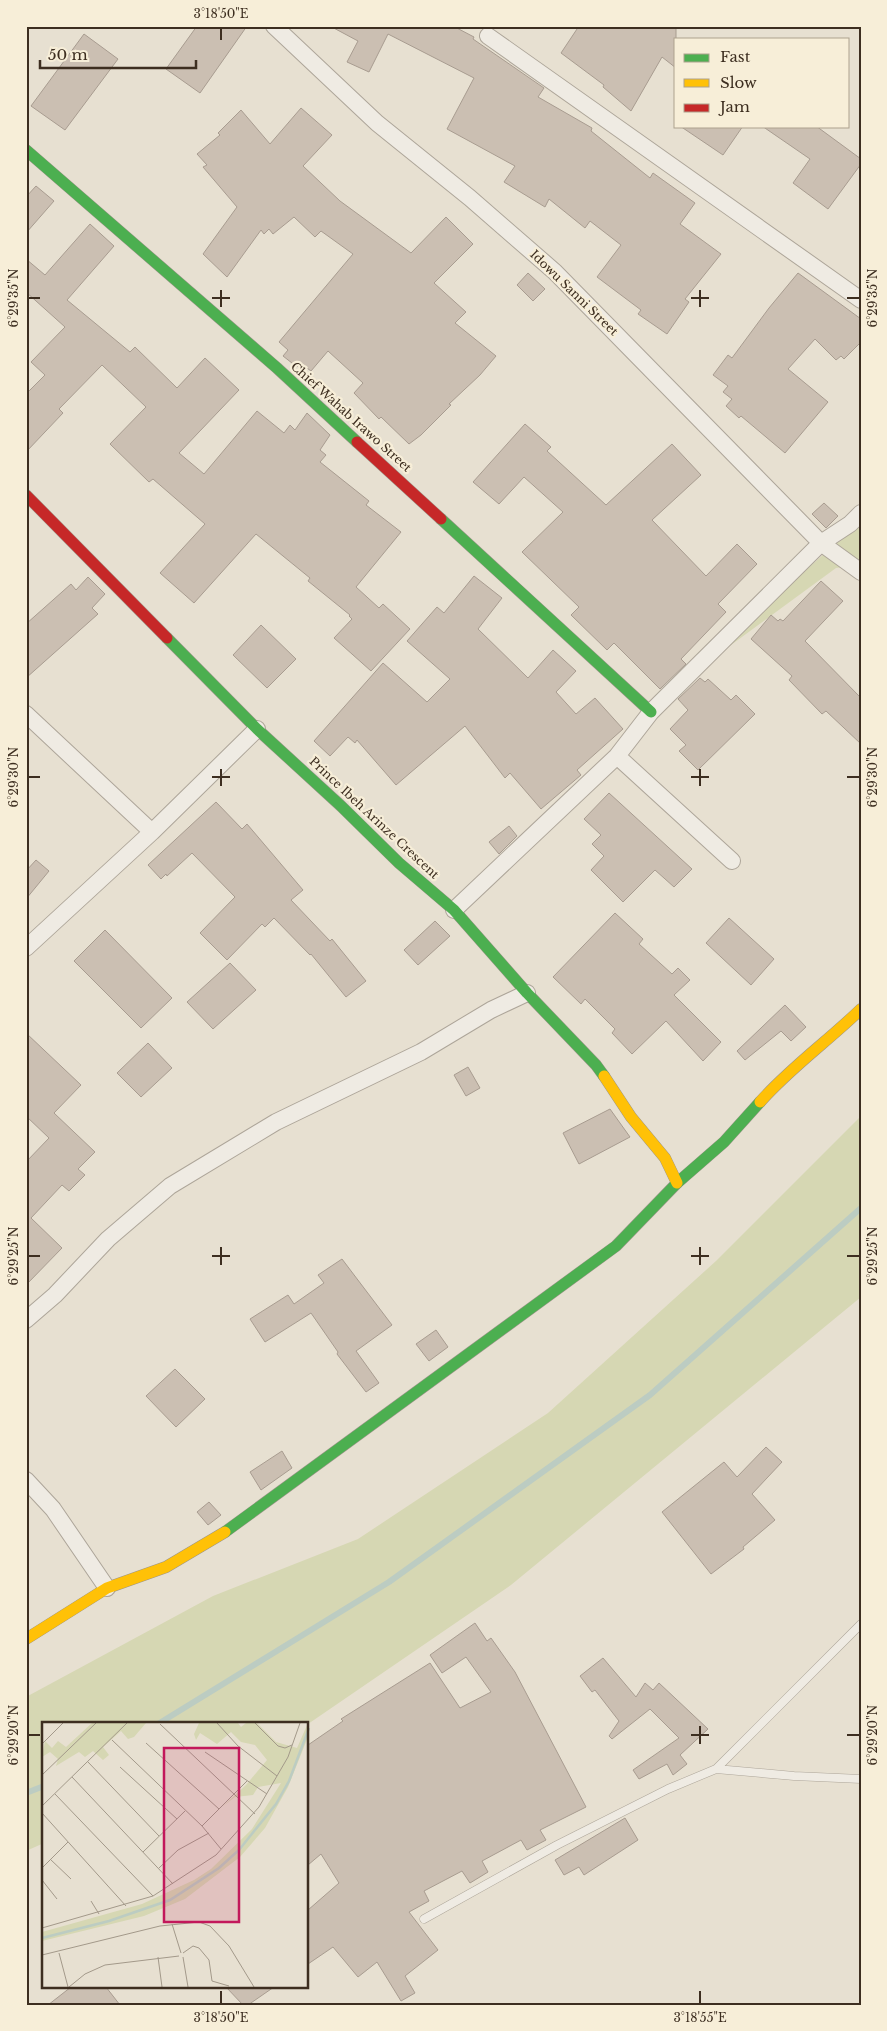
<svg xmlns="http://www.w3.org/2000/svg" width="887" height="2031" viewBox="0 0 887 2031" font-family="'Libre Baskerville',serif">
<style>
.green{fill:#d6d7b3}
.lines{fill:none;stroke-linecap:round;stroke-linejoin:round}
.stream{stroke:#bcccc2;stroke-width:6}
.building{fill:#cbbfb2;stroke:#a89c90}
.lane-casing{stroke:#ada599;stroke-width:9}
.street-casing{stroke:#ada599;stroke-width:18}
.fast-casing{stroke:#9c958a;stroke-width:12}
.slow-casing{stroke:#9c958a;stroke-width:12}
.jam-casing{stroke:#9c958a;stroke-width:12}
.lane{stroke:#efebe3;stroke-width:8}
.street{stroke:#efebe3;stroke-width:16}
.fast{stroke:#4caf50;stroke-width:11}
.slow{stroke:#ffc107;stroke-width:11}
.jam{stroke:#c62828;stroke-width:11}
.ticks{fill:none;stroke:#3d2e20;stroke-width:2}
.labels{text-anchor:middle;stroke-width:4.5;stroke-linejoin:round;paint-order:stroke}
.street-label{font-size:12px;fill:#3d2e20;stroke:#f7eed8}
.inset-river{fill:none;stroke:#bcccc2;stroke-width:2.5}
.inset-road{fill:none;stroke:#a3998a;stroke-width:1}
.view{fill:#c2185b;fill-opacity:0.15;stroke:#c2185b;stroke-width:2.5}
.inset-edge{fill:none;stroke:#3d2e20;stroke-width:2.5}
.neatline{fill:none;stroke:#3d2e20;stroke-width:2}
.ticks-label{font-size:12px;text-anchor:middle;fill:#3d2e20}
</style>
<rect width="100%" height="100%" fill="#e7e0d1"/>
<path class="green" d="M861,521V565L836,568L678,684Z
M861,1116V1297L511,1585L308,1724H44V1843L26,1851V1697L213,1596L358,1539L548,1413L716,1261Z"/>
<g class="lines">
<path class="stream" d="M158,1724L389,1582L650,1395L861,1208
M26,1793L44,1786"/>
</g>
<path class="building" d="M197,26H247L200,93L166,69Z
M330,26H453L474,37L473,39L544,88L538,97L592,128L591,131L650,178L653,173L695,203L680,224L721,254L685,299L689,302L667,334L638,314L641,310L597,277L621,245L590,221L585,228L549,199L545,207L504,182L515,166L447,129L474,78L388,34L369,72L347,62L358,41Z
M579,26H676V68L662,57L631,111L603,87L604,85L561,53Z
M84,34L118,59L65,130L31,106Z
M301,108L332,135L303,166L340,201L411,253L446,217L473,244L434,283L466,312L455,323L496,356L480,375L449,404L451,405L421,435L409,444L381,417L379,419L354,393L363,383L328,351L311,371L300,363L297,367L283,356L288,350L279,342L353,254L321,231L315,237L294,217L273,234L269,229L264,234L261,230L227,277L203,254L237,207L203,167L207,165L197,154L220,135L218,133L241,110L270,144Z
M680,126H743L723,155Z
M762,126H816L861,159V164L828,209L793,183L810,159Z
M36,186L54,201L26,233V197Z
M90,224L114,246L67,300L130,352L135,347L177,388L205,358L239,390L179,453L204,474L257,411L284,433L290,425L295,430L307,413L330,435L320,450L326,455L320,462L369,501L366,505L401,532L356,587L379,608L383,604L410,629L371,671L334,638L352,619L349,616L350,615L308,581L310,578L256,534L194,603L160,573L205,524L153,479L149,482L110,444L146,407L102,365L59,409L63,413L26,452V394L45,375L31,362L65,327L26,292V259L45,275Z
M528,273L545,289L533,301L517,285Z
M798,273L861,319V342L844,359L841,356L836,360L815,339L788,369L828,402L785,453L741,416L739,418L726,406L732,399L723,392L728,386L713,375L728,355L732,358L769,308Z
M525,424L551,447L547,451L606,505L672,444L701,475L652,520L706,576L737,544L757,564L718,604L726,612L681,659L686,664L660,689L614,643L607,650L571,615L579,607L522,552L563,512L524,477L499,504L473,482Z
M824,503L838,516L826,528L812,514Z
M474,576L502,598L478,629L528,678L553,650L576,671L556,692L576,714L595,698L623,729L577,770L581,775L541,809L510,773L505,778L465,726L396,785L357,740L355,743L348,737L330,756L314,741L383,663L427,702L450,679L407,641L437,607L444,613Z
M88,577L105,594L92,608L98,614L26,678V624L71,584L76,590Z
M821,581L843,601L805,641L861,698V744L826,711L822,714L789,680L792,676L751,639L771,615L778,621L780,619L783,621Z
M261,625L296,659L267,688L233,655Z
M700,678L705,682L708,679L731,700L736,695L755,714L698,770L679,751L686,745L670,729L688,710L678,699Z
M609,793L692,869L674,887L655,870L623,902L591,870L604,856L592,844L601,835L584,819Z
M216,802L242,829L247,824L303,890L291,900L330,941L332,939L366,981L346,997L311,954L310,955L274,918L265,927L262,924L227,960L200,933L235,897L192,853L167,876L166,874L161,879L148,865Z
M509,826L517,836L499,854L489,842Z
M36,860L49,871L26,899V871Z
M615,913L643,939L639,944L672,974L678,968L690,980L674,995L721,1042L703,1061L666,1021L632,1054L612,1033L615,1029L585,999L581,1004L553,977Z
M729,918L774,959L751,985L706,943Z
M435,921L450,936L418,965L404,950Z
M105,930L172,998L141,1028L74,961Z
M230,963L256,990L213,1029L187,1002Z
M785,1005L806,1027L791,1041L781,1031L745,1060L737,1051Z
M26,1033L81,1085L54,1113L95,1152L78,1169L85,1175L69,1191L62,1185L31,1218L62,1248L26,1285V1162L49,1138L26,1116Z
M148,1043L172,1068L141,1097L117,1073Z
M468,1067L480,1088L466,1096L454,1075Z
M610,1109L630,1137L579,1164L563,1133Z
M342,1259L392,1325L356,1351L379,1383L366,1392L337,1354L338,1352L311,1313L265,1342L250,1319L288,1295L294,1304L324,1283L318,1275Z
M436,1330L448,1347L429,1361L416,1344Z
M175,1369L205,1399L176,1427L146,1396Z
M766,1447L782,1462L752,1494L775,1520L743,1547L744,1549L711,1574L662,1512L724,1462L737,1477Z
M282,1451L292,1468L261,1490L250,1472Z
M209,1502L221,1515L208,1525L197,1512Z
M475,1623L487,1641L491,1638L515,1672L586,1807L540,1830L546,1840L527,1850L521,1840L482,1861L488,1872L470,1883L462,1871L424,1891L429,1901L409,1912L438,1950L405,1976L415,1993L401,2001L377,1962L358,1977L333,1947L308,1964V1910L339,1883L321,1854L308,1865V1745L343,1721L341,1719L430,1663L460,1708L491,1692L466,1657L442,1673L430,1655Z
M603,1658L636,1697L645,1683L653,1690L659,1683L708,1729L680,1755L687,1764L673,1775L667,1764L639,1779L633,1770L679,1738L650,1709L612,1739L609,1736L619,1721L595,1690L592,1692L580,1676Z
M625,1818L638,1840L584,1875L579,1867L564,1875L555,1860Z
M71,1987H106L120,2005H48Z
M226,1987H274L248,2005H243Z"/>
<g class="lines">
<g class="lane-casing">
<path id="lane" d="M716,1769L794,1776L861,1779
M424,1919L557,1845L668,1789L716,1769L861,1624"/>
</g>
<g class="street-casing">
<path id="street" d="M274,26L377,123L470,198L555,272L821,543L861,572
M488,36L861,300
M26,714L152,832
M617,756L732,861
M454,910L617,756L651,712L821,543L850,524L861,513
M26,948L152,832L257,729
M26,1320L55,1295L108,1239L170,1186L276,1122L421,1052L491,1010L527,993
M26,1480L53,1509L107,1588"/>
</g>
<g class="fast-casing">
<path id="fast" d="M26,150L277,368L357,442
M441,519L651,712
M167,638L257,729L341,806L399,863L454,910L527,993L596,1065L604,1076
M225,1532L616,1246L677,1183L724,1142L760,1102"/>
</g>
<g class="slow-casing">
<path id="slow" d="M604,1076L631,1117L665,1158L677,1183
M760,1102C790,1068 828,1041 861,1009
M26,1639L107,1588L166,1567L225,1532"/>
</g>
<g class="jam-casing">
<path id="jam" d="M357,442L441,519
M26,495L167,638"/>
</g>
<use href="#lane" class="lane"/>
<use href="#street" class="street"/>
<use href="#fast" class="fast"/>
<use href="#slow" class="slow"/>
<use href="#jam" class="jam"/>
</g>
<path class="ticks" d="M221,28V40M221,290V307M700,290V307M28,298H40M212,298H230M691,298H709M847,298H860M221,769V786M700,769V786M28,777H40M212,777H230M691,777H709M847,777H860M221,1247V1265M700,1247V1265M28,1256H40M212,1256H230M691,1256H709M847,1256H860M700,1726V1744M28,1735H40M691,1735H709M847,1735H860M221,1991V2004M700,1991V2004"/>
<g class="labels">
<g class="street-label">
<text transform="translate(574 293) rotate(44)" y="4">Idowu Sanni Street</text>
<text transform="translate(351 417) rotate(42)" y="4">Chief Wahab Irawo Street</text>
<text transform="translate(374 818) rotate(43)" y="4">Prince Ibeh Arinze Crescent</text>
</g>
</g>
<g transform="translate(42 1722)">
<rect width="266" height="266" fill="#e7e0d1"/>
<path d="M50,1H104L92,15L86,17L79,9L61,25L67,33L61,38L51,29L43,35L37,30L14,44L16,37L8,30L0,35L3,19L10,26L16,19L24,25ZM157,1H196L199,5L204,1H215L234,20L255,26L266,1V15L246,65L223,106L198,135L143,177L102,194L0,219V210L100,182L152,158L169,147L210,107L239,61L216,65L211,73L193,75L180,85L204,63L225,38L213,23L199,20L189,10L175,22L158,11L154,18L152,12Z" fill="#d6d7b3"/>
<path class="inset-river" d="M0,216L67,199L128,178L177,146L197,128L234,82L247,59L267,6"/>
<path class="inset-road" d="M175,1L196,24L235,54M213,1L236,24L243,26L250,23M118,2L213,92M70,18L160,104L179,127M104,21L177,87M0,22L21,1M163,30L225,72M46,40L117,114M78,45L135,97M0,53L54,1M30,55L131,162M13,72L111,174M0,84L85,1M0,91L84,184M160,104L205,59M101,130L143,89M8,137L29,157M0,146L26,120M117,146L136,128L167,111M0,158L15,177M49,179L57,192M130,202L139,231M0,206L111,174L174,133L217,85L246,35L258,1M17,231L26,265M141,231L151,224L157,226L167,238L170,259L187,264M0,233L118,204L157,200L168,204L187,224L212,265M116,235L120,265M141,235L146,265M27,265L43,252L63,243L137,234"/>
<path class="view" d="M122,26H197V200H122Z"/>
<rect width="266" height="266" class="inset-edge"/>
</g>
<rect width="887" height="2031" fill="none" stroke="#f7eed8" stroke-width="55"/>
<rect x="674" y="38" width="175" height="90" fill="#f7eed8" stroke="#ada18e"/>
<rect x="684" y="54" width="25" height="8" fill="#4caf50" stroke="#ada18e"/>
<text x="720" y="62" font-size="15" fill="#3d2e20">Fast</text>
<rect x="684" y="79" width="25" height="8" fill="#ffc107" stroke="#ada18e"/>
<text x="720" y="88" font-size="15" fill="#3d2e20">Slow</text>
<rect x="684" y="104" width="25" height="8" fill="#c62828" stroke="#ada18e"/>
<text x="720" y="112" font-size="15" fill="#3d2e20">Jam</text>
<path d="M40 60v8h156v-8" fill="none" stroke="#3d2e20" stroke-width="2.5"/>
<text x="48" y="60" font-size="15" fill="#3d2e20" stroke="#f7eed8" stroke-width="4" paint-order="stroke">50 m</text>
<rect x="28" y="28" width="832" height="1976" class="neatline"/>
<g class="ticks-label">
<text x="221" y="18">3°18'50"E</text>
<text transform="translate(14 298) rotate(-90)" y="4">6°29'35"N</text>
<text transform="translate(873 298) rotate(-90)" y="4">6°29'35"N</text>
<text transform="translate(14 777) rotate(-90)" y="4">6°29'30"N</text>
<text transform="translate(873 777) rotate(-90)" y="4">6°29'30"N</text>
<text transform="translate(14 1256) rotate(-90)" y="4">6°29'25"N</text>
<text transform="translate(873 1256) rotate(-90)" y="4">6°29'25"N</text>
<text transform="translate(14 1735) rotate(-90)" y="4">6°29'20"N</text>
<text transform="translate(873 1735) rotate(-90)" y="4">6°29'20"N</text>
<text x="221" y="2022">3°18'50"E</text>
<text x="700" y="2022">3°18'55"E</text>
</g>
</svg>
